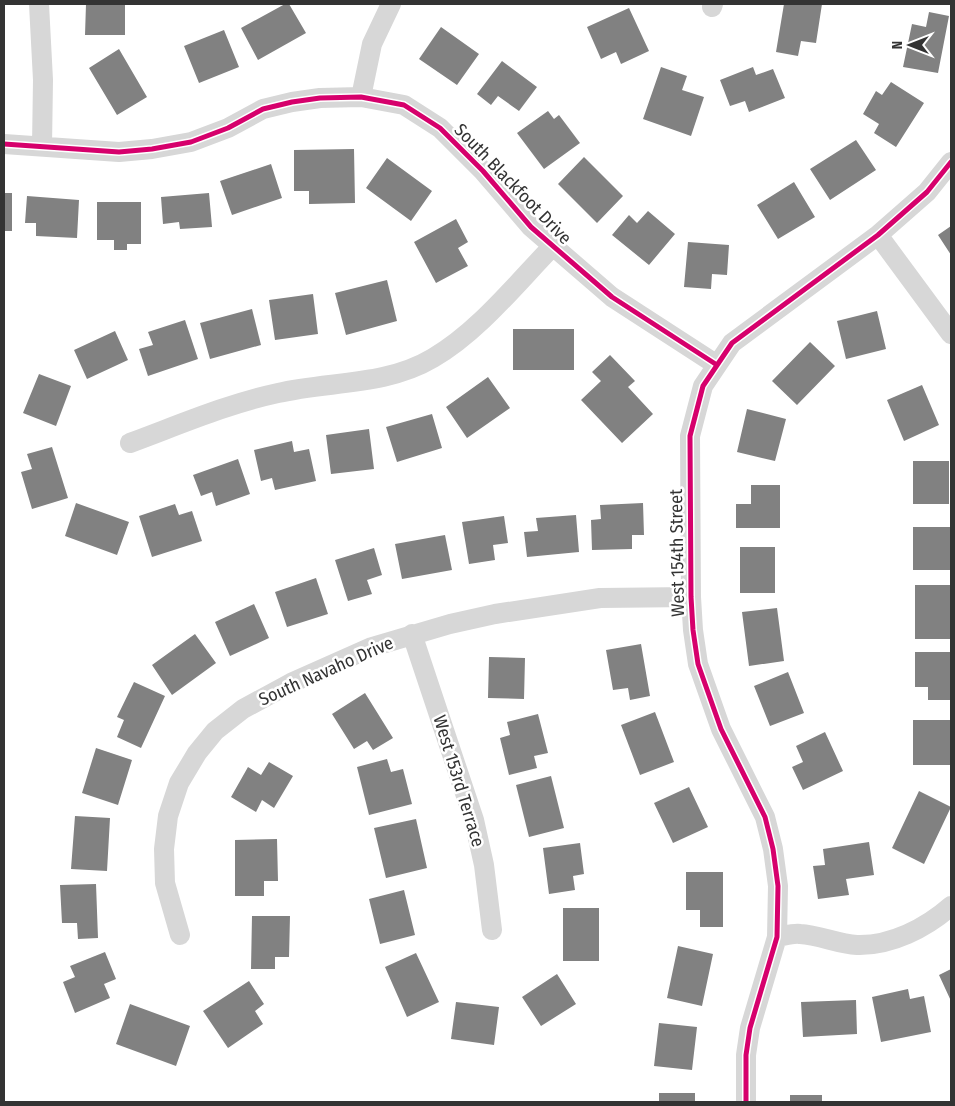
<svg xmlns="http://www.w3.org/2000/svg" width="955" height="1106" viewBox="0 0 955 1106" font-family="'Fira Sans Condensed',sans-serif">
<style>
.building{fill:#818181}
.lines{fill:none;stroke-linecap:round;stroke-linejoin:round}
.minor{stroke:#d7d7d7;stroke-width:20}
.cycleway-casing{stroke:#fff;stroke-width:8}
.cycleway{stroke:#d6006c;stroke-width:5}
.labels{text-anchor:middle;stroke-width:5;stroke-linejoin:round;paint-order:stroke}
.street-label{font-size:18px;fill:#333;stroke:#fff}
</style>
<rect width="100%" height="100%" fill="#fff"/>
<path class="building" d="M86,4H125V35H85Z
M285,4H289L306,33L258,60L241,28Z
M784,4H822L816,43L801,41L798,56L776,52Z
M629,8L649,51L621,64L616,52L601,59L587,27Z
M929,12L949,16L938,73L903,67L912,24L926,27Z
M441,27L479,54L457,85L419,59Z
M224,30L239,67L199,83L184,46Z
M119,49L147,97L117,115L89,68Z
M502,61L537,87L519,111L498,96L491,105L477,94Z
M661,67L687,76L682,90L704,97L691,136L643,119Z
M753,67L756,75L773,69L785,98L749,112L745,101L730,106L720,80Z
M891,82L924,103L896,147L874,133L879,124L863,114L876,91L882,95Z
M548,111L554,119L559,115L580,143L544,169L517,133Z
M856,140L876,170L830,200L810,169Z
M354,149L355,203L309,204V191H294V150Z
M584,157L623,196L597,223L558,184Z
M387,158L432,191L411,221L366,188Z
M271,164L282,198L232,215L220,181Z
M794,182L815,217L778,239L757,205Z
M4,193H12V231H4Z
M209,193L212,227L180,229L179,222L163,224L161,197Z
M27,196L79,200L77,238L36,236V223H25Z
M97,202H141V244H127V250H114V240H97Z
M648,211L675,234L649,265L612,235L629,215L637,223Z
M456,219L468,242L458,248L468,266L436,283L414,242Z
M951,226V255L938,235Z
M688,242L729,245L727,275L712,274L711,289L684,287Z
M387,280L397,321L346,335L335,293Z
M313,294L318,334L275,340L269,300Z
M252,309L261,345L210,359L200,323Z
M877,311L886,349L846,359L837,321Z
M185,320L198,359L148,376L139,349L153,345L148,332Z
M513,329H574V370H513Z
M115,331L128,360L87,379L74,350Z
M810,342L835,366L797,405L772,381Z
M610,355L635,381L628,387L653,414L622,443L581,400L601,381L592,372Z
M39,374L71,386L56,426L23,413Z
M488,377L510,408L467,438L446,407Z
M922,385L939,425L904,441L887,400Z
M747,409L786,419L775,461L737,452Z
M432,414L442,448L397,462L386,427Z
M369,429L374,469L331,474L326,435Z
M292,441L294,452L309,449L316,481L275,490L272,478L261,481L254,450Z
M52,447L68,498L32,509L21,472L32,469L27,454Z
M238,459L250,494L216,506L212,492L201,496L193,475Z
M913,461H949V504H913Z
M751,485H780V528H736V504H751Z
M76,503L129,522L117,555L65,536Z
M643,503L644,535H632V549L592,550L591,520L601,519L600,505Z
M175,504L179,515L192,511L202,541L152,557L139,516Z
M576,515L579,552L527,557L524,532L538,531L536,518Z
M504,516L508,543L493,545L495,560L469,564L462,522Z
M913,527H950V570H913Z
M445,535L452,570L402,579L395,544Z
M740,547H775V593H740Z
M374,548L382,575L367,580L372,594L348,601L335,560Z
M316,578L328,614L287,627L275,592Z
M915,585H950V639H915Z
M254,604L269,638L230,656L215,622Z
M777,608L784,661L749,666L742,612Z
M195,634L216,663L172,695L152,665Z
M641,644L650,696L630,700L628,688L613,690L606,650Z
M915,652H951V700H928V687H915Z
M489,657L525,658L524,699L488,698Z
M788,672L804,713L770,726L754,686Z
M134,682L165,696L141,748L117,737L124,720L117,717Z
M365,693L393,738L373,750L367,741L354,749L332,714Z
M655,712L674,762L640,775L621,725Z
M538,714L548,753L534,756L537,768L509,775L500,738L510,735L507,722Z
M913,720H951V765H913Z
M825,732L843,771L803,790L792,767L803,762L796,746Z
M96,748L132,760L118,805L82,793Z
M387,759L391,772L403,769L412,804L369,815L357,767Z
M269,762L293,776L274,808L262,800L256,812L231,797L248,767L261,775Z
M551,776L564,828L529,837L516,785Z
M689,787L708,827L673,843L654,803Z
M919,791L951,807L924,864L892,848Z
M75,816L110,818L107,871L71,869Z
M416,819L427,868L386,878L374,828Z
M277,839L278,881H264V896H235V840Z
M869,842L874,875L846,879L849,895L818,899L813,866L825,865L823,849Z
M580,843L584,874L573,876L575,890L549,894L543,848Z
M686,872H723V927H700V910H686Z
M96,884L98,938L78,939L77,923H62L60,885Z
M404,890L415,935L380,944L369,899Z
M563,908H599V961H563Z
M252,916H290L289,957H275V969H251Z
M678,946L713,954L702,1006L667,998Z
M105,952L116,979L104,984L110,998L75,1013L63,982L75,977L70,966Z
M416,953L439,1002L407,1017L385,967Z
M951,969V1001L939,975Z
M557,974L576,1004L541,1026L522,997Z
M249,981L264,1004L255,1011L263,1024L228,1048L203,1011Z
M908,989L910,999L924,996L931,1032L881,1042L872,997Z
M856,1000L857,1034L803,1037L801,1002Z
M456,1002L499,1007L494,1045L451,1039Z
M130,1004L190,1026L176,1066L116,1044Z
M659,1023L697,1027L692,1070L654,1066Z
M659,1093H695V1102H659Z
M790,1095H822V1102H790Z"/>
<g class="lines">
<path class="minor" d="M39,4L43,80L42,146
M712,7L713,4
M361,97L372,44L391,4
M4,144L119,152L152,149L191,142L228,128L263,109L292,102L320,98L361,97L404,105L440,128L483,171L531,227L612,297L717,365
M878,235L951,334
M130,443C179,425 227,404 278,393C330,381 386,386 433,358C478,332 516,284 552,247
M412,634L474,820L484,865L492,930
M180,935L165,883L164,849L168,816L179,783L197,753L215,731L243,709L291,683L372,647L450,624L495,614L600,598L691,597
M777,937C784,936 793,933 800,934C819,935 838,944 857,945C891,946 926,928 951,906
M746,1102V1055L750,1028L777,937L778,886L773,849L765,817L721,729L698,664L693,630L691,597L690,436L703,386L732,343L878,235L927,192L951,162"/>
<g class="cycleway-casing">
<path id="cycleway" d="M4,144L119,152L152,149L191,142L228,128L263,109L292,102L320,98L361,97L404,105L440,128L483,171L531,227L612,297L717,365
M746,1102V1055L750,1028L777,937L778,886L773,849L765,817L721,729L698,664L693,630L691,597L690,436L703,386L732,343L878,235L927,192L951,162"/>
</g>
<use href="#cycleway" class="cycleway"/>
</g>
<g class="labels">
<g class="street-label">
<text transform="translate(513 184) rotate(46)" y="6">South Blackfoot Drive</text>
<text transform="translate(677 553) rotate(-91)" y="6">West 154th Street</text>
<text transform="translate(326 671) rotate(-24)" y="6">South Navaho Drive</text>
<text transform="translate(459 781) rotate(73)" y="6">West 153rd Terrace</text>
</g>
</g>
<rect width="955" height="1106" fill="none" stroke="#333333" stroke-width="10"/>
<g transform="translate(910 45) rotate(270)" stroke="#ffffff" stroke-width="4" paint-order="stroke">
<path d="M0-4L9 19L0 12L-9 19Z" fill="#333333"/>
<text y="-8" font-size="14" font-weight="bold" text-anchor="middle" fill="#333333">N</text>
</g>
</svg>
